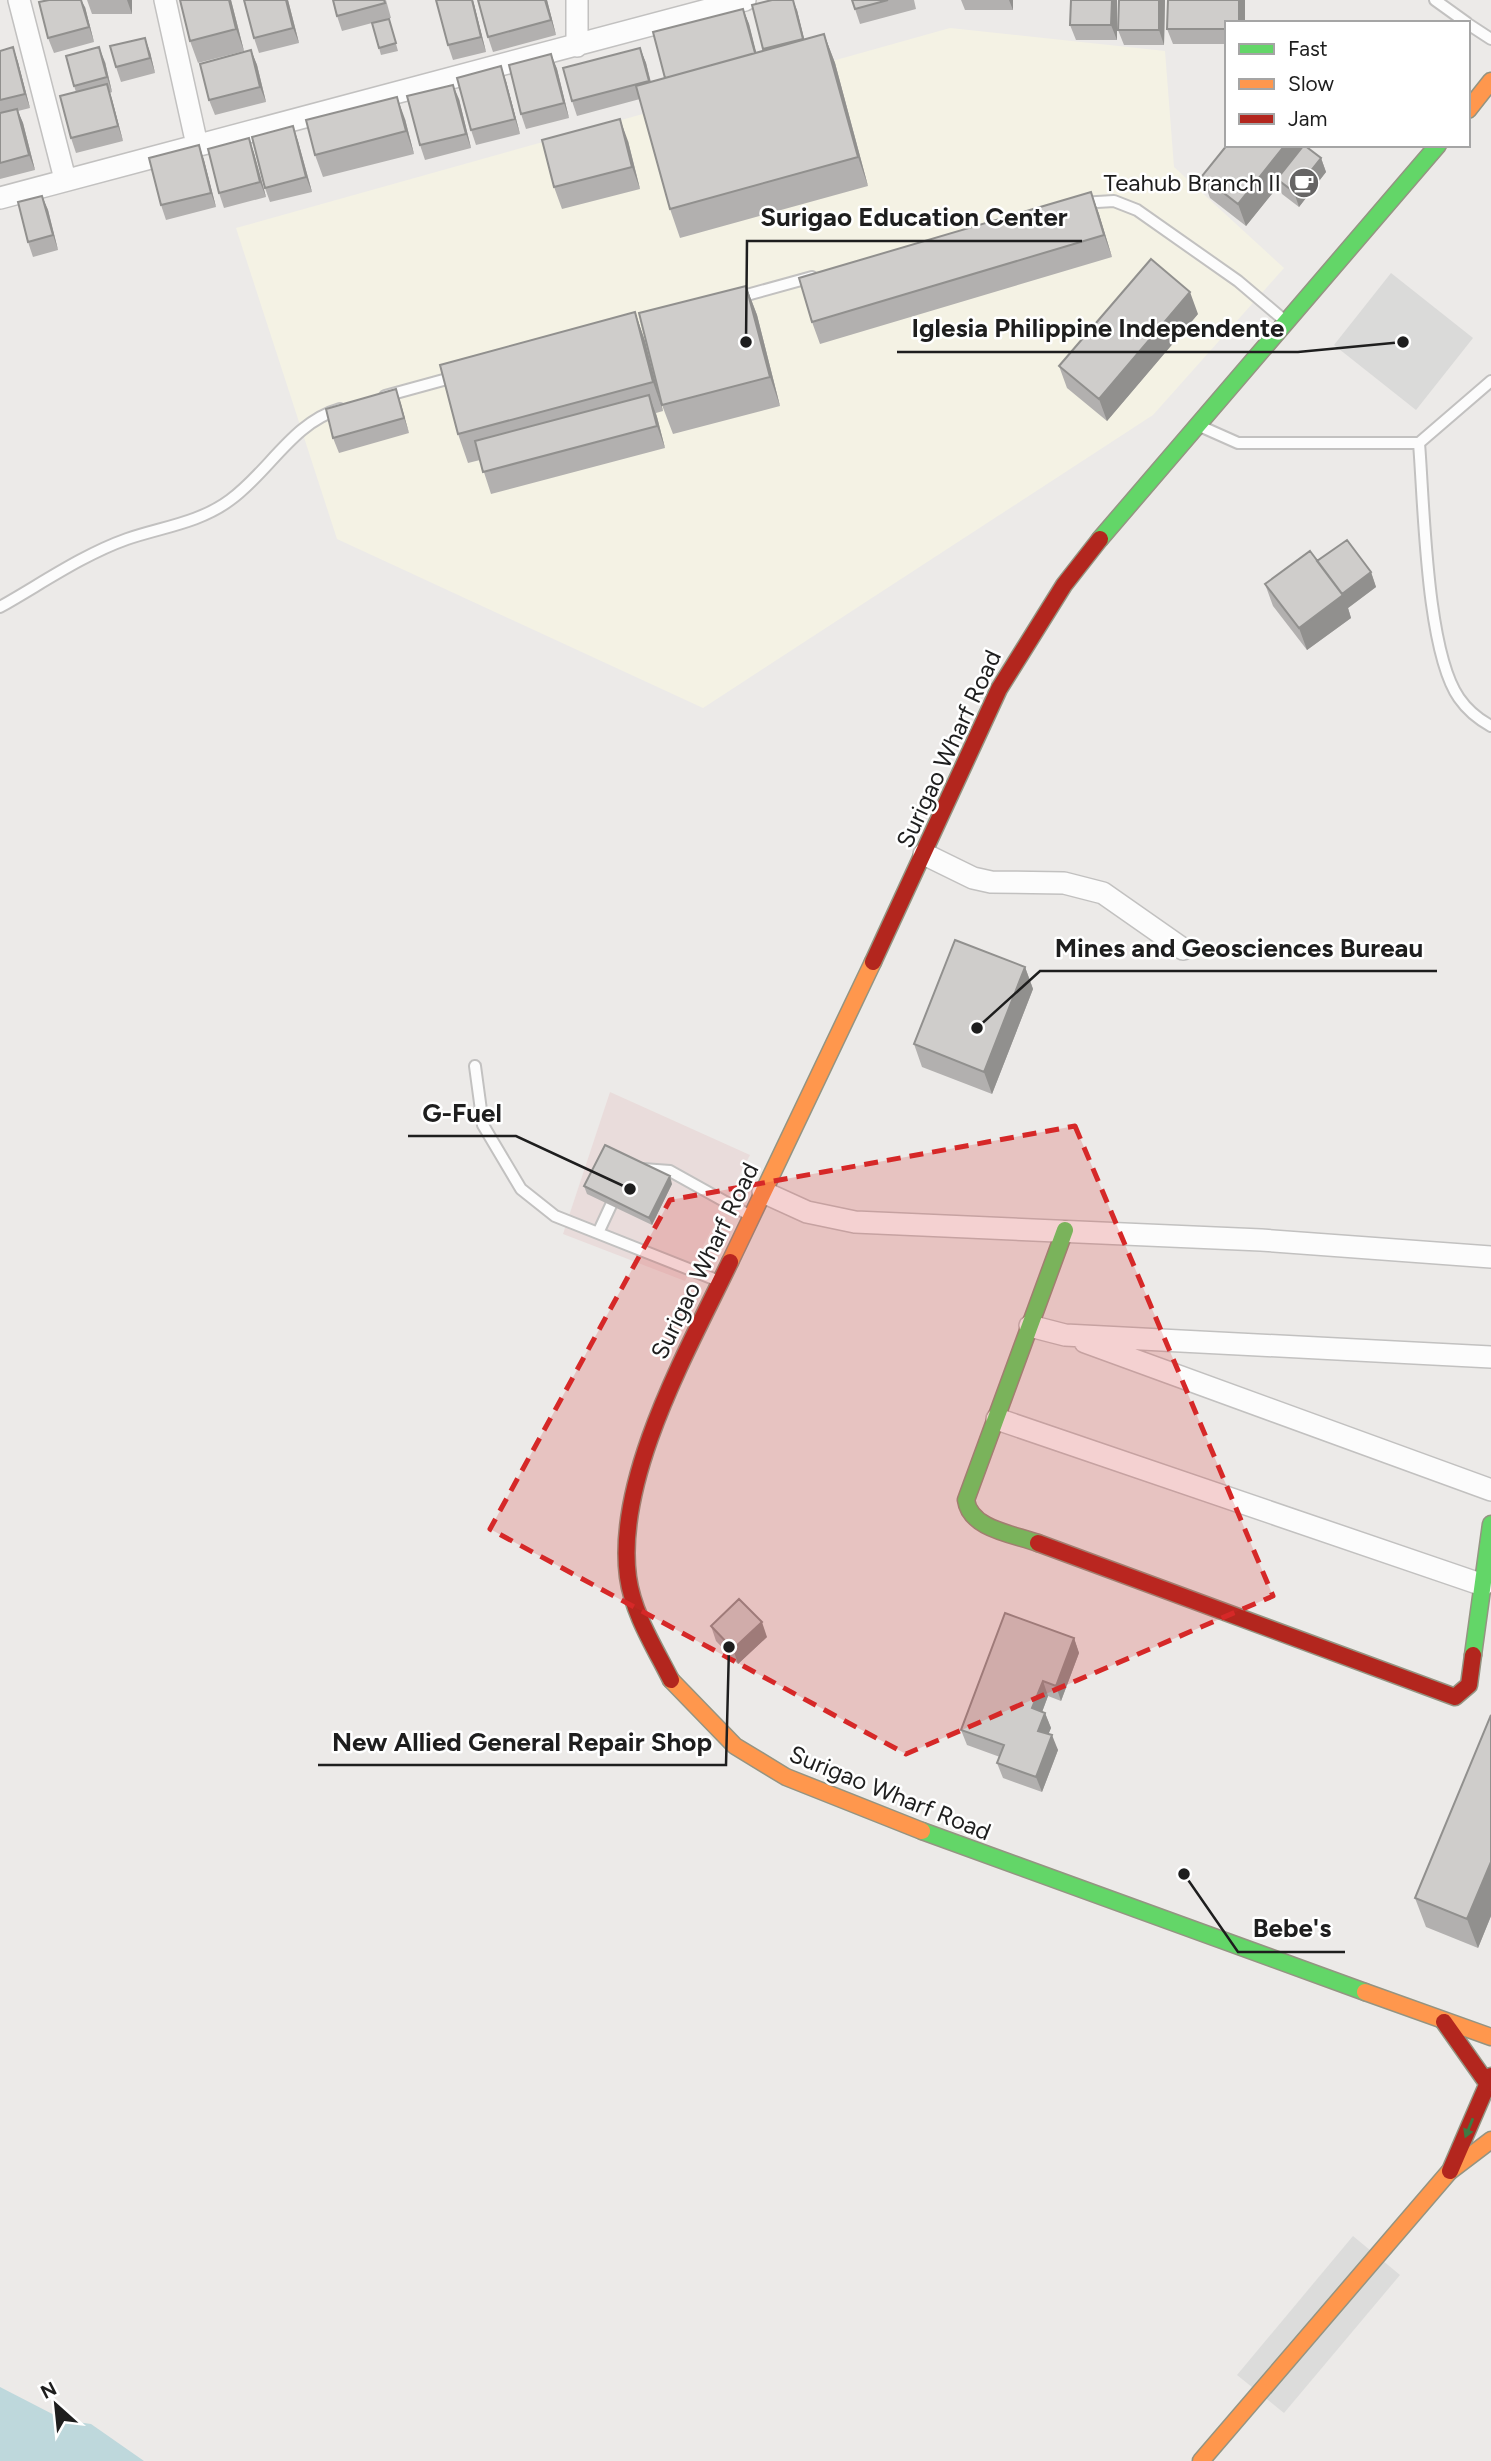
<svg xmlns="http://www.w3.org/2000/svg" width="1491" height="2461" viewBox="0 0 1491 2461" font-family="Figtree,sans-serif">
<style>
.commercial{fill:#e9dcdb}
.education{fill:#f4f2e4}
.religious{fill:#dadad9}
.water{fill:#bed8dc}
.pier{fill:#dcdcdb}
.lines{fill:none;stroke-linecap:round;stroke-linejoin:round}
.lane-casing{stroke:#c2c1c0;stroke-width:14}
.street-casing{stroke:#c2c1c0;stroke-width:24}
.fast-casing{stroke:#949482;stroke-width:19}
.slow-casing{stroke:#949482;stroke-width:19}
.jam-casing{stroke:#949482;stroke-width:19}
.lane{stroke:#fcfcfc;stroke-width:10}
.street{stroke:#fcfcfc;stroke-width:21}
.fast{stroke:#63d668;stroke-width:16}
.slow{stroke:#ff974d;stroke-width:16}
.jam{stroke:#b3261e;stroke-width:16}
.wall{fill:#b2b0af}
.shaded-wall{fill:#91908e}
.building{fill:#cfcdcb;stroke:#91908e;stroke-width:2}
.oneway{fill:#407a43}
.marked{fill:#d62828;fill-opacity:0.2;stroke:#d62828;stroke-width:5;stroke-dasharray:14 9;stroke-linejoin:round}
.labels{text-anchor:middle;stroke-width:5;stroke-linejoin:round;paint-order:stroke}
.poi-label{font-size:24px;fill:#1e1e1e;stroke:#fff;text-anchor:end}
.street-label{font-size:24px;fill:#1e1e1e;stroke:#fff}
.leader{fill:none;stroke:#1e1e1e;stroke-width:2.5}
.callout-dot{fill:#1e1e1e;stroke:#fff;stroke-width:2.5}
.callout-label{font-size:26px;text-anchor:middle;font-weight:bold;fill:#1e1e1e;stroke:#fff;stroke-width:5;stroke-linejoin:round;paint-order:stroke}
</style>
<rect width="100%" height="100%" fill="#eceae8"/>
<path class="commercial" d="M610,1092L750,1155L685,1281L563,1234Z"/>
<path class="education" d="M950,28L1165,51L1174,167L1284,268L1153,415L703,708L337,539L236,228Z"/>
<path class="religious" d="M1391,273L1473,338L1416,410L1334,345Z"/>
<path class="water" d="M0,2387L64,2420L91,2424L144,2461H0Z"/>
<path class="pier" d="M1353,2236L1400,2275L1284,2413L1237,2375Z"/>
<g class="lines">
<g class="lane-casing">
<path id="lane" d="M1435,0L1467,23
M1468,24L1491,39
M1080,203L1114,201L1137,210L1238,281L1284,320
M736,298L812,277
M385,396L458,376
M1202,427L1238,443H1419L1491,381
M1419,443C1424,504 1426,651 1459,698C1468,711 1478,719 1491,726
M0,607C41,584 82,555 127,539C162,527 199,523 230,500C268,473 293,422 340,409
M475,1066L483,1125L521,1189L555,1216L719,1281
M643,1169L670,1171L749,1215
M598,1233L611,1205"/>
</g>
<g class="street-casing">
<path id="street" d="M19,0L65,179
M165,0L197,145
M577,0V46
M0,198L745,0
M924,854L973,878L991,882L1064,883L1103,893L1183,949
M763,1192L807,1212L855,1222L1261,1240L1491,1257
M1030,1326L1065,1335L1491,1357
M1085,1342L1491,1490
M997,1419L1483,1585"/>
</g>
<g class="fast-casing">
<path id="fast" d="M1100,539L1438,145
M1038,1543C1013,1534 970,1529 966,1500L1065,1230
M1473,1655L1491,1524
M922,1831L1365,1992"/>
</g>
<g class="slow-casing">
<path id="slow" d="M1468,110L1491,81
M730,1262L873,962
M671,1680L735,1746L786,1777L922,1831
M1365,1992L1491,2037
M1201,2461L1449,2172L1491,2140"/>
</g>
<g class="jam-casing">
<path id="jam" d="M873,962L999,689L1064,585L1100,539
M1038,1543L1455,1697L1469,1685L1473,1655
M671,1680C655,1648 633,1614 628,1577C615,1478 688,1350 730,1262
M1444,2022L1487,2083
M1450,2171L1491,2076"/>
</g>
<use href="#lane" class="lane"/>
<use href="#street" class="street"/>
<use href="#fast" class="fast"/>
<use href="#slow" class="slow"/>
<use href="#jam" class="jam"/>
</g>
<path class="wall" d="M87,0H132V14H92Z
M231,0L244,51L198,63L190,41Z
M288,0L299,43L259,53L254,38Z
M386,0L391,18L386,19H389L398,51L381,55L372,23L342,31L337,16Z
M547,0L556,35L493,52L488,37Z
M852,0H914L916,9L860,24Z
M961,0H1013V10H965Z
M1071,0H1117V40H1076L1070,25Z
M1165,0L1164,45H1124L1118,30Z
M474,4L486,52L453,60L448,45Z
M752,5L797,10L804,39L824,34L835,63L868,186L680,238L670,209L640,99L577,116L572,101L640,48L646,63L651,82L665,78L743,9L749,24L756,53L764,51Z
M85,7L94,42L54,53L48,38Z
M1227,23V44H1173L1167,29Z
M13,47L18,62L30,108L18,111L23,123L35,170L0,179V51Z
M251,50L257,65L266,102L215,115L209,100Z
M150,52L155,73L121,82L116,67Z
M551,54L557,69L569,118L526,129L521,114Z
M105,62L112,92L110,93L123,141L76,153L71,138L76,92L74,86Z
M506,81L520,134L476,145L471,130Z
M459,99L471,148L425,160L420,145Z
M405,119L414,154L323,177L315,155Z
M293,126L298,141L312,192L270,202L265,188Z
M249,138L254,153L266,197L224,208L219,193Z
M628,141L640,189L562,209L554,187Z
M199,145L204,160L216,207L166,220L161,205Z
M1308,148L1321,158L1326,172L1299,207L1282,194L1279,185L1246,226L1210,198L1202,176Z
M1091,192L1099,214L1112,257L820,344L812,322Z
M42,196L48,210L58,250L33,257L28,242Z
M746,286L757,315L780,406L673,434L662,405Z
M635,312L645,341L663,411L656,413L665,448L491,494L480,460L468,463L458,434Z
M1198,314L1107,421L1067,388L1059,366Z
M396,389L409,433L339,453L333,438Z
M1317,561L1371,572L1376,587L1348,608L1351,618L1307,650L1273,606L1265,584Z
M1025,967L1033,989L992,1094L922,1067L914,1044Z
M672,1184L652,1225L587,1194L584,1186Z
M711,1626L767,1637L738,1664L716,1641Z
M1074,1638L1079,1653L1061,1701L1048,1696L1042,1712L1045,1713L1051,1728L1048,1734L1058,1750L1042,1792L1003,1778L997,1763L1000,1757L967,1745L961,1730Z
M1491,1715V1916L1478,1948L1426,1927L1415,1898Z"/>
<path class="shaded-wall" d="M81,0L85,7L94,42L89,27Z
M127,0H132V14Z
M229,0H231L244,51L236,29Z
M286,0H288L299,43L293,28Z
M472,0H473L486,52L481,37Z
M545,0H547L556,35L551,20Z
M793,0L797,10L808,54L803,39Z
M1009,0H1013V10Z
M1112,0H1117V40L1111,25Z
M1159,0H1165L1164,45L1159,30Z
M1239,0H1245V23H1239Z
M743,9L749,24L761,71L755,56Z
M824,34L835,63L868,186L858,157Z
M145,38L150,52L155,73L150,58Z
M13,47L18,62L30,108L25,94Z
M99,47L105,62L112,92L107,77Z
M640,48L646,63L654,96L649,81Z
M251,50L257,65L266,102L260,87Z
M551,54L557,69L569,118L564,103Z
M501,66L506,81L520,134L515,119Z
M107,84L112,99L123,141L118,126Z
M453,85L459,99L471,148L466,134Z
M397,97L405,119L414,154L406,131Z
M17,109L23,123L35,170L29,155Z
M620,119L628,141L640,189L632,167Z
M293,126L298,141L312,192L306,177Z
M249,138L254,153L266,197L260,182Z
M199,145L204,160L216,207L211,193Z
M1285,145H1311L1281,182L1277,179L1279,185L1246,226L1238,204Z
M1321,158L1326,172L1299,207L1294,192Z
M1091,192L1099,214L1112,257L1104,235Z
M42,196L48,210L58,250L53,235Z
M746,286L757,315L780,406L770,377Z
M1190,292L1198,314L1107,421L1099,399Z
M635,312L645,341L663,411L653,382Z
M396,389L401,404L409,433L404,418Z
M649,395L657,417L665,448L657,426Z
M1371,572L1376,587L1348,608L1351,618L1307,650L1299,628L1340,595Z
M1025,967L1033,989L992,1094L984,1072Z
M670,1176L672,1184L652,1225L649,1218Z
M762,1622L767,1637L738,1664L733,1649Z
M1074,1638L1079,1653L1061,1701L1056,1686Z
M1043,1681L1048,1696L1038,1723L1032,1708Z
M1045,1713L1051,1728L1044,1745L1038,1731Z
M1052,1735L1058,1750L1042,1792L1036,1777Z
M1491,1862V1916L1478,1948L1467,1919Z"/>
<path class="building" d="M49,0H81L89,27L48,38L39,2Z
M180,0H229L236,29L190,41Z
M244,0H286L293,28L254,38Z
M333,0H384L385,3L337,16Z
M436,0H472L481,37L448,45Z
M478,0H545L551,20L488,37Z
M772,0H793L803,39L763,49L752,5Z
M852,0H888L855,9Z
M1071,0H1112L1111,25H1070Z
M1119,0H1159V30H1118Z
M1168,0H1239V23H1227V29H1167Z
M743,9L755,53L665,78L653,32Z
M389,19L396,43L379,48L372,23Z
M824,34L858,157L670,209L636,86Z
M145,38L150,58L116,67L110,46Z
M13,47L25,94L0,100V51Z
M99,47L107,77L74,86L66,56Z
M640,48L649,81L572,101L563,68Z
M251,50L260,87L209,100L200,64Z
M551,54L564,103L521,114L509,65Z
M501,66L515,119L471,130L457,78Z
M107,84L118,126L71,138L60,96Z
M453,85L466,134L420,145L407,96Z
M397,97L406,131L315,155L306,120Z
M17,109L29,155L0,163V113Z
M620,119L632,167L554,187L542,140Z
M293,126L306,177L265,188L252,137Z
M249,138L260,182L219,193L208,149Z
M199,145L211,193L161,205L149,158Z
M1227,145H1285L1238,204L1202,176Z
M1304,145L1321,158L1294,192L1277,179Z
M1091,192L1104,235L812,322L799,278Z
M42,196L53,235L28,242L18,202Z
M1151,259L1190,292L1099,399L1059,366Z
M746,286L770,377L662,405L639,313Z
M635,312L653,382L458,434L440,365Z
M396,389L404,418L333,438L326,409Z
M649,395L657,426L483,472L475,441Z
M1347,540L1371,572L1342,594L1317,561Z
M1310,551L1343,595L1299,628L1265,584Z
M955,940L1025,967L984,1072L914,1044Z
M605,1145L670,1176L649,1218L584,1186Z
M739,1599L762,1622L733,1649L711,1626Z
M1005,1613L1074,1638L1056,1686L1043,1681L1032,1708L1045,1713L1038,1731L1052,1735L1036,1777L997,1763L1004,1745L961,1730Z
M1491,1715V1862L1467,1919L1415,1898Z"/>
<defs><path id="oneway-solid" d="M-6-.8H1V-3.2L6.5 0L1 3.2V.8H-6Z" transform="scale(1.75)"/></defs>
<use class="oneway" href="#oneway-solid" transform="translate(1469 2128) rotate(112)"/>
<path class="marked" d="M1075,1126L1273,1596L906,1754L490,1529L670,1200Z"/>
<defs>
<g id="cafe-disc" transform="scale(1.575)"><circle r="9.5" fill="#666565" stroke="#fff"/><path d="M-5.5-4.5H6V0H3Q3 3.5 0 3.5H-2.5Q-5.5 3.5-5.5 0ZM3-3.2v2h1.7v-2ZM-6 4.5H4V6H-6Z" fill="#fff"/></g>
</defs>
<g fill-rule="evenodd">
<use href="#cafe-disc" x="1304" y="183"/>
</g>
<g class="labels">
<g class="poi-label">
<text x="1281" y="191">Teahub Branch II</text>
</g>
<g class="street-label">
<text transform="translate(949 749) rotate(-65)" y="8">Surigao Wharf Road</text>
<text transform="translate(705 1261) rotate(-64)" y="8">Surigao Wharf Road</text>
<text transform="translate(890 1793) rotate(22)" y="8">Surigao Wharf Road</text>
</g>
</g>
<path class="leader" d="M746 342L747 241H1082M1403 342L1298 352H897M977 1028L1040 971H1437M630 1189L516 1136H408M729 1647L726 1765H318M1184 1874L1238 1952H1345"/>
<g class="callout-dot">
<circle cx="746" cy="342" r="7"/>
<circle cx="1403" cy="342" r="7"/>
<circle cx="977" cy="1028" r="7"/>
<circle cx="630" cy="1189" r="7"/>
<circle cx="729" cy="1647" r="7"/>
<circle cx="1184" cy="1874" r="7"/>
</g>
<g class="callout-label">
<text x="914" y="226">Surigao Education Center</text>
<text x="1098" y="337">Iglesia Philippine Independente</text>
<text x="1239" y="957">Mines and Geosciences Bureau</text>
<text x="462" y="1122">G-Fuel</text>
<text x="522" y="1751">New Allied General Repair Shop</text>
<text x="1292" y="1937">Bebe's</text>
</g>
<rect x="1225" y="21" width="245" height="126" fill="#ffffff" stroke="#a5a5a5" stroke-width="2"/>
<rect x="1239" y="44" width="35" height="10" fill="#63d668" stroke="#a5a5a5" stroke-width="2"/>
<text x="1288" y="56" font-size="21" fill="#1e1e1e">Fast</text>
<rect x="1239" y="79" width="35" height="10" fill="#ff974d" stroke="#a5a5a5" stroke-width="2"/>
<text x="1288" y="91" font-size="21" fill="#1e1e1e">Slow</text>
<rect x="1239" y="114" width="35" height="10" fill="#b3261e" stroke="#a5a5a5" stroke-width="2"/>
<text x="1288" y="126" font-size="21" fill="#1e1e1e">Jam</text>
<g transform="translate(56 2405) rotate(333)" stroke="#ffffff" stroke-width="5" paint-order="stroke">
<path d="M0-5L12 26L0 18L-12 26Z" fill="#1e1e1e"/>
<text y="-10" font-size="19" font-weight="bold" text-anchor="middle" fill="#1e1e1e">N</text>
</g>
</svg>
